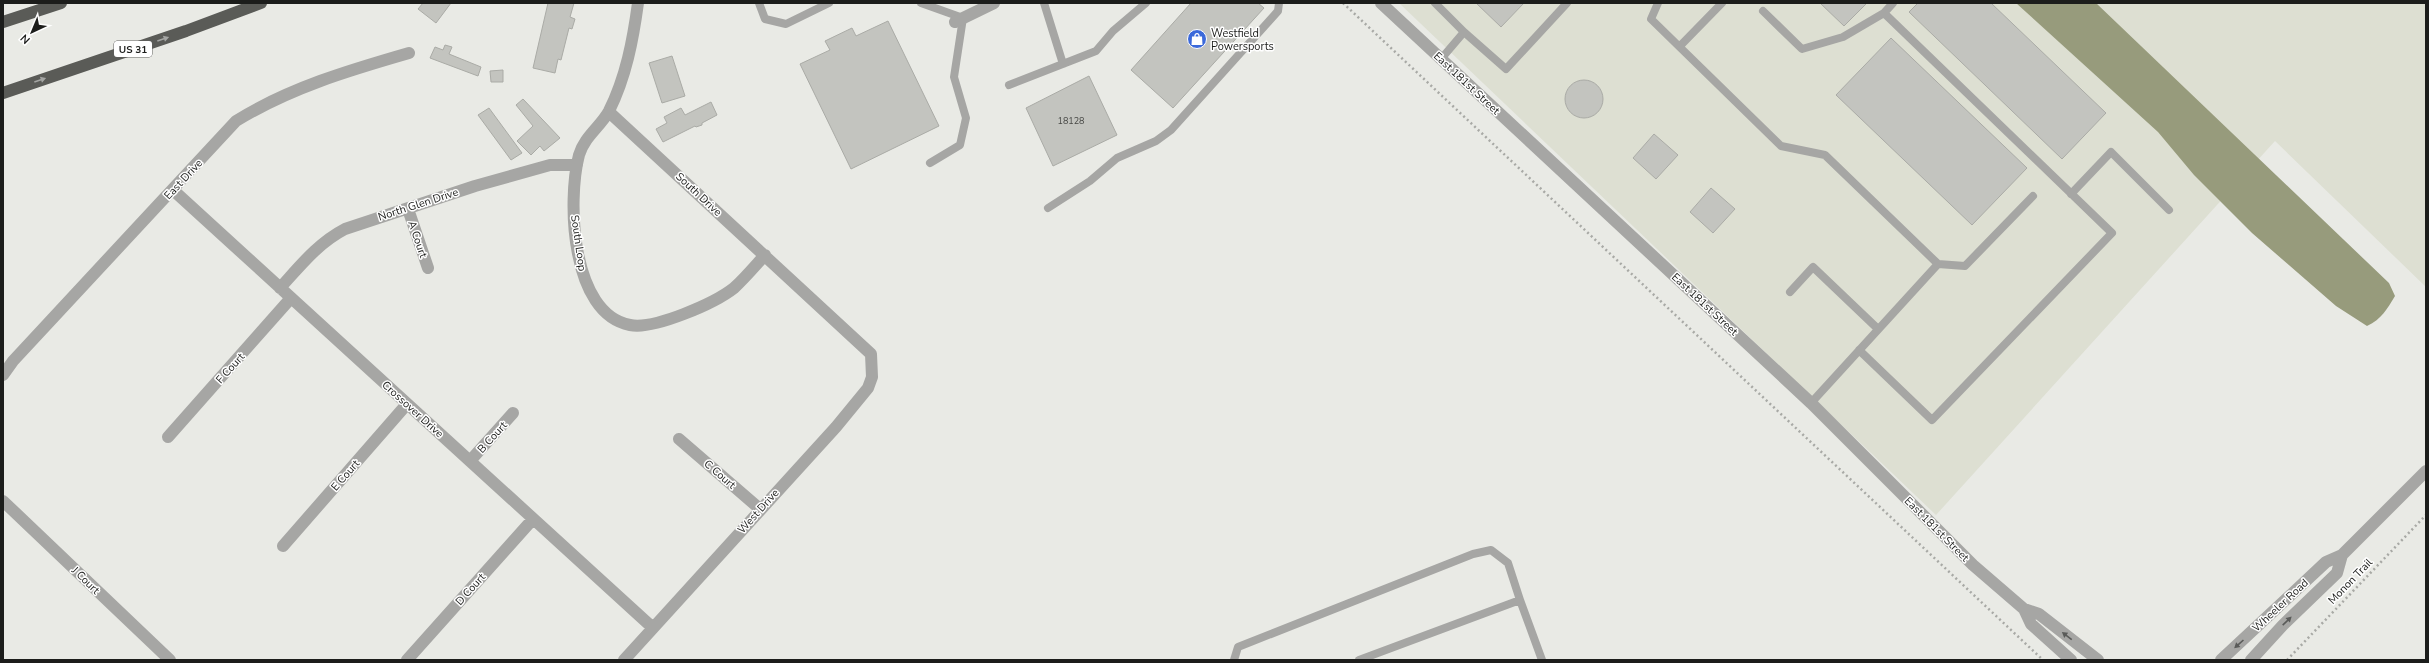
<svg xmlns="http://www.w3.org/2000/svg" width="2429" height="663" viewBox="0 0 2429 663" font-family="'Nunito Sans',sans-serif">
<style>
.built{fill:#dddfd2}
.water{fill:#979b7c}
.building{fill:#c3c4bf;stroke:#aaaba6}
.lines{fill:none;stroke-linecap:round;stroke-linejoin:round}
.path{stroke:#a8a9a5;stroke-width:2.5;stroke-dasharray:2 3;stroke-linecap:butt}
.service{stroke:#a6a6a4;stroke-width:8}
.minor{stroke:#a6a6a4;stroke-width:12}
.tertiary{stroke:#a6a6a4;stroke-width:12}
.motorway{stroke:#5a5b57;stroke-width:12}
.oneway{fill:#a4a5a3}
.oneway2{fill:#5a5b59}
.labels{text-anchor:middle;stroke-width:3;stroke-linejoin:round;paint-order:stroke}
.number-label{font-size:9px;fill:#464744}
.shield{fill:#fff;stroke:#60615f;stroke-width:1}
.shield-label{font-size:10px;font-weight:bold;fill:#1c1d1b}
.poi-label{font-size:11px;fill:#1c1d1b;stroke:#fff;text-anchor:start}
.street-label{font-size:11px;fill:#1c1d1b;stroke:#fff}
</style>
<rect width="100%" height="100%" fill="#e9eae5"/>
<path class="built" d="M1399,3H2426V287L2275,141L1936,515Z"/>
<path class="water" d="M2016,3H2096L2389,283L2395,296C2387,309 2382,319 2367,326L2336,306L2252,233L2194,175L2158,132Z"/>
<path class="building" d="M423,3H451L436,23L418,9Z
M548,3H574L570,17L575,19L572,29L569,28L561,60L558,59L555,73L533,68Z
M1191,3H1258L1264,8L1173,108L1131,70Z
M1476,3H1524L1501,27Z
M1820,3H1867L1844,26Z
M1918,3H1991L2106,113L2062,159L1909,12Z
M888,21L939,126L851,169L800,64L830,50L825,41L852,28L856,36Z
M1891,38L2027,168L1972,225L1836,95Z
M445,45L452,47L449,54L481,67L478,76L430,58L435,47L443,50Z
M672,56L685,96L662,103L649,63Z
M503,70V82H491L490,71Z
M1089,76L1117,135L1053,166L1026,108Z
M1565 99a19 19 0 1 1 38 0a19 19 0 1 1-38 0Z
M523,99L560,138L544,151L540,146L531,155L517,141L533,126L516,105Z
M711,102L717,115L702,123V125L696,127L695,126L663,142L656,129L667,123L664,117L681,108L685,115Z
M489,108L522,153L511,160L478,115Z
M1654,134L1678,155L1656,179L1633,158Z
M1711,188L1735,209L1713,233L1690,212Z"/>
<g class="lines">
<path class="path" d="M1343,3L2043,660
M2287,660L2426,515"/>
<path class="service" d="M759,3L765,19L786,24L829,3
M921,3L963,18L954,77L966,118L960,145L930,163
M1044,3L1063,64
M1435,3L1464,32L1441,59
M1658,3L1651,19L1781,146L1825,155L1938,264L1811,403
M1763,11L1802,49L1843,37L1884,13L2112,233L1932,420L1859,350
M1884,13L1893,3
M1464,32L1506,69L1567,3
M1680,46L1722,3
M1009,85L1096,51L1113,31L1146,3
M2071,194L2111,152L2169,210
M1048,208L1090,181L1117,158L1156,141L1171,130L1278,11L1279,3
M1938,264L1965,266L2033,196
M1790,292L1813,267L1878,329
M1234,660L1238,647L1473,554L1491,550L1508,563L1520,600
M1359,660L1520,600L1542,660"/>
<path class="minor" d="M638,3C633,40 626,77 609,111C601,126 584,137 579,155C567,201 571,314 630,325C654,330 715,303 734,288C745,278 755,266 765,255
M1381,3L1811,403L1973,565L2024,609L2039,614L2098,660
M955,22L994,3
M609,112L871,354L872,377L868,388L836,427L624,660
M173,190L653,628
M408,209L428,268
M280,288C300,266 318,243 345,229L475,186L550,165H577
M3,375L13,361L236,121C289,88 350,70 409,53
M168,437L291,298
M679,439L760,509
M470,461L513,413
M3,501L170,660
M283,546L407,404
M2024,609L2031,624L2071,660
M407,660L533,519"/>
<path class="tertiary" d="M2221,660L2326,562L2342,555L2426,471
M2251,660L2283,625L2337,573L2342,555"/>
<path class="motorway" d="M3,22L61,3
M3,93L186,31L261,3"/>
</g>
<defs><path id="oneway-solid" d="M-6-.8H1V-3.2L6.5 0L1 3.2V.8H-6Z"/></defs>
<g class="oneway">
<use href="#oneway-solid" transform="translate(163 39) rotate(-19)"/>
<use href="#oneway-solid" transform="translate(40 80) rotate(-19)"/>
</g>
<g class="oneway2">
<use href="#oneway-solid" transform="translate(2287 621) rotate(-44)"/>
<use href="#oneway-solid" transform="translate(2067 636) rotate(-142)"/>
<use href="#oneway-solid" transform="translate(2239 644) rotate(138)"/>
</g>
<defs>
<g id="shop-disc" transform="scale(1)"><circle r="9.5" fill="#3b69da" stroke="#fff"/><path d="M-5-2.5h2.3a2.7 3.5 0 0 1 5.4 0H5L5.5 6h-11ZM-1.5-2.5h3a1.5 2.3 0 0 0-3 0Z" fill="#fff"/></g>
</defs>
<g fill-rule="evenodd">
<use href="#shop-disc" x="1197" y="39"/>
</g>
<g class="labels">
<g class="number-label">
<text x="1071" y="124">18128</text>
</g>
<rect class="shield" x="114" y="41" width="38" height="16" rx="3"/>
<g class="shield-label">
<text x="133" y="53">US 31</text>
</g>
<g class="poi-label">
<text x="1211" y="37">Westfield<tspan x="1211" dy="13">Powersports</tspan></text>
</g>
<g class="street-label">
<text transform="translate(1467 83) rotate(43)" y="4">East 181st Street</text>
<text transform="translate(183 179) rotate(-47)" y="4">East Drive</text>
<text transform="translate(699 194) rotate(43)" y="4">South Drive</text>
<text transform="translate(418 204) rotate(-18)" y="4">North Glen Drive</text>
<text transform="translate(418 239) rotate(71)" y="4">A Court</text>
<text transform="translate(579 243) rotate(82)" y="4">South Loop</text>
<text transform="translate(1705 304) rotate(43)" y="4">East 181st Street</text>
<text transform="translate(230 368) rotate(-48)" y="4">F Court</text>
<text transform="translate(413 409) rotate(42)" y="4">Crossover Drive</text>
<text transform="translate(492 437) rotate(-48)" y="4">B Court</text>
<text transform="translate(720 474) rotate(41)" y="4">C Court</text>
<text transform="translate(345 475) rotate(-49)" y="4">E Court</text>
<text transform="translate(758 511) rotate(-48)" y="4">West Drive</text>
<text transform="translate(1937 529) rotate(45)" y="4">East 181st Street</text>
<text transform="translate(86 580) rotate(44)" y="4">J Court</text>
<text transform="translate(2350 581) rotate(-46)" y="4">Monon Trail</text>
<text transform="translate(470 589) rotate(-48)" y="4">D Court</text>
<text transform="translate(2280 605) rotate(-43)" y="4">Wheeler Road</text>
</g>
</g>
<rect width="2429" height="663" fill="none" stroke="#1c1d1b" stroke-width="8"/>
<g transform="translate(32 32) rotate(224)" stroke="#ffffff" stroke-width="3" paint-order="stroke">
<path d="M0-3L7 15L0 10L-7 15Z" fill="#1c1d1b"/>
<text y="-6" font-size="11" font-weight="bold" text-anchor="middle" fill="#1c1d1b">N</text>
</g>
</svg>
